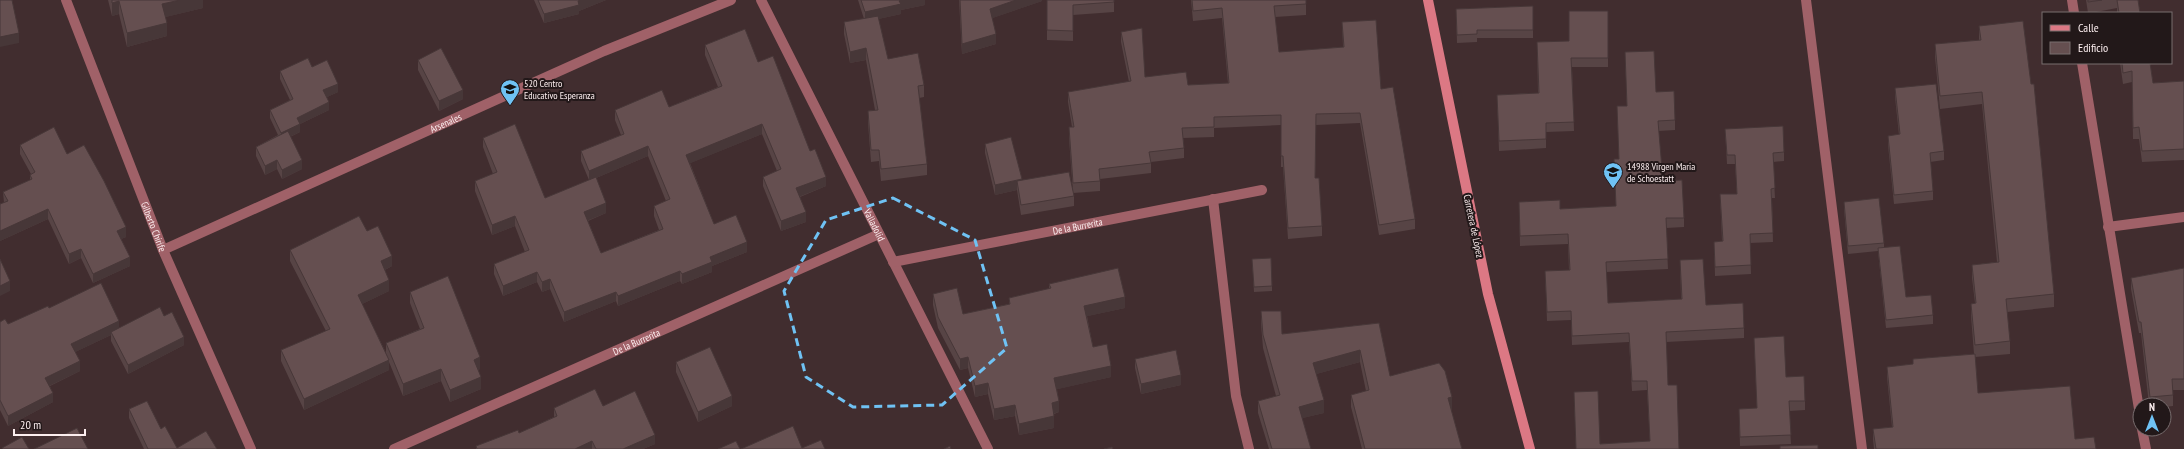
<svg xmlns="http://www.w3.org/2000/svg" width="2184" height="449" viewBox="0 0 2184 449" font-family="'PT Sans Narrow',sans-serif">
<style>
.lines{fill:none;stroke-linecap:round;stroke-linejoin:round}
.street{stroke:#a06168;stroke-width:10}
.secondary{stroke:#dc7884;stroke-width:10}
.wall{fill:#574445;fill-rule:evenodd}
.shaded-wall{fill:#473738}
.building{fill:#654f50;stroke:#473738}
.marked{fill:none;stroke:#6fc2f4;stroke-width:3;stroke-dasharray:8 5;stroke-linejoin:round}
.labels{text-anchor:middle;stroke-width:4;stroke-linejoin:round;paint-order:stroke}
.poi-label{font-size:10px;fill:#fceeef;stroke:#221819;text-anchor:start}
.street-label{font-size:10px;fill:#fceeef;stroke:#221819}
</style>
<rect width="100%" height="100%" fill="#412d2f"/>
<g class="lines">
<g class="street">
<path id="s1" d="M66,0L163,250L251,449"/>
<path id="s2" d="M761,0L988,449"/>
<path d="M1806,0L1862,449"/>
<path d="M2072,0L2074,13"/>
<path d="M2082,63L2140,415"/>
<path d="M1213,199L1236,396L1249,449"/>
<path d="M2108,227L2184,217"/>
<path id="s3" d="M163,250L604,51L731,0"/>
<path id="s4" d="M893,262L1262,190"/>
<path d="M2142,429L2146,449"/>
<path id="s5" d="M394,449L879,234"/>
</g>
<path class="secondary" d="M1428,0L1488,294L1530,449"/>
</g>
<path class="wall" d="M108,0H203V8L165,17L167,36L127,47L119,14L112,16Z
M534,0H606L579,11V14L544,23Z
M858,0H925V5L901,10V14L878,19L888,59L924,85V97L919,98L927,164V175L881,181L879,161L871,162L868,123V111L875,110L866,60L850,63L844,34V22L864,19Z
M959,0H1042V1L992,18L996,44L962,54Z
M1047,0H1114V12L1073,15V41L1047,40Z
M1191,0H1306V15L1275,17L1279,52L1343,47L1342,22L1381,89L1415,219V229L1379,235L1360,123L1316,125L1315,178L1322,226V236L1288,239L1283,167H1281V125L1214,128V137L1183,138L1184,148V158L1151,162V173L1100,179V191L1073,193L1069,138V127H1072L1068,102V92L1129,82L1121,42V32L1145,77L1188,85L1228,83L1222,18L1193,21Z
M2086,0H2138L2140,13H2117V8L2091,13H2088Z
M1533,6V38H1477V42L1457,43L1456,9Z
M1608,11V67H1572L1574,131L1546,132V148L1499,151L1497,95L1538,93L1537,42L1569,41Z
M1979,26L2054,294V307L2007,312L2010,341V354L1975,357L1978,393L2096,449H1874L1873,439V429L1892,427L1887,377V367L1913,364V359L1974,354L1971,316V304L1975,303L1972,278V265L1997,262L1982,104L1940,109L1935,57V44L1979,40Z
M705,45L758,62L810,151L826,186L800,197L806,222L781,231L763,186V177L777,171L762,134L690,163L714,224L747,252L712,266V272L682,284L680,281L618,306L616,301L564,322L550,289L542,292L537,282L503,296L494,274V264L525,252L515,226L492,235L475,191V181L493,174L483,147V138L545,198L589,180L581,161V151L621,135L615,120V110L669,107L718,87L705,55ZM648,156L666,201L654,206V216L659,230L601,253L588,221L606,213L596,178Z
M1625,52L1656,92L1675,120V130L1658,131L1663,181L1684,218V227L1666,228L1668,269L1606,272L1608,303L1681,299L1680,260L1706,305L1744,328V338L1666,342L1668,385L1679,449H1576L1574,392L1600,444L1650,441L1647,390L1632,391L1629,342L1572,345L1571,320L1547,321L1545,271L1569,270L1568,244L1520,246L1519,202L1560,209L1616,206L1614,159H1619L1617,106H1627Z
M418,60L463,99L439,111L418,70Z
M2120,63H2150L2153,83L2184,81V160L2142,162L2139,139H2133L2132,82L2123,84Z
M312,67L338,92L327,97L329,110L300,124V132L290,137L302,169L282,179L277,169L265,175L256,156V147L278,135L270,118V110L290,100L280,79V71Z
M1895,88L1944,151V160L1930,162L1933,191V200L1894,204L1888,145V136L1899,135L1895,97Z
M1725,129L1784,152V161L1773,162L1775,198H1772L1773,242L1750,243L1751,274L1715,276L1714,242L1722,241L1720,194H1737L1735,164H1727Z
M985,144L1022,181L1074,196V206L1021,215L1017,190L995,195L985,153Z
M20,145L67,154L126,237L121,239L130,266L93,283L81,258L69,264L48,219L0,241V204L4,203L3,192L30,180V175L31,174L20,154Z
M1844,202L1884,243V248L1906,297L1933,315V324L1886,328L1878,251L1848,254L1844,209Z
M367,231L392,266L385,270L389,291L362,304L386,353V343L420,329L410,303V292L480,369L478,370L481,389L450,402L441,381L403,396L389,362V370L304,410L281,361V350L326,331L290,261V250Z
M1252,259L1272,286V291L1254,292Z
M2184,268V390H2173V406L2164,407V405H2149L2141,333H2139L2131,289V278Z
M1049,284L1125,308L1087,316L1093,347L1111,377L1057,389L1059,412L1054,414V428L1019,435L1015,416L994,420L988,394L975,397L968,368L960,370L938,328L933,305V294L963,314L1009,304V298L1049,289Z
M49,308L119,328L164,316L184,345L128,374L111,341V335L75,352L80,371L50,386L53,402L8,426L0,410V322L8,324Z
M1261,311L1282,334L1379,323L1390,376L1452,409L1451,410L1462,449H1362L1351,407V395L1366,391L1360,362L1316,374L1324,413L1302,418L1311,449H1269L1258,413V401L1276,396L1263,348L1261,324Z
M1754,338L1805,401V410L1789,411L1791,444L1740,446L1739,409L1757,408Z
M1135,359L1181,385L1141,394L1135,368Z
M676,362L732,406L698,422L676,372Z
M603,406L655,444L643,449H476V446L519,433L554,417V408Z
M129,409L161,429L177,448L217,449H144L129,418Z"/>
<path class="shaded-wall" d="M180,0H203V8L162,18V4Z
M581,0H606L579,11V14L544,23V14Z
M902,0H925V5L901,10V14L865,22V12Z
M1016,0H1042V1L990,19V9Z
M119,1V14L112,16V3Z
M167,23V36L127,47V33Z
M19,33V43L0,47V37Z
M996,34V44L962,54V44Z
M866,48V60L850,63V52Z
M338,84V92L323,99V90Z
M463,90V99L439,111V101Z
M329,102V110L300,124V132L281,141V133L297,118Z
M762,124V134L686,165V155Z
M648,146V156L589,181V171Z
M277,160V169L265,175V166Z
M302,160V169L282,179V170Z
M826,177V186L796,198V188Z
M1022,179V188L1017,181V190L995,195V185Z
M606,203V213L584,222V212Z
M48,209V219L0,241V231Z
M806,212V222L781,231V221Z
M515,216V226L492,235V225Z
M126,227V237L117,241V231Z
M747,242V252L712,266V272L682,284V274L710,257Z
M81,249V258L69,264V254Z
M392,256V266L381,272V261Z
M130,257V266L93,283V274Z
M680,271V281L618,306V296Z
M537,272V282L503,296V286Z
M550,279V289L542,292V282Z
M389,280V291L358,306V295Z
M10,281V291L0,296V286Z
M616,292V301L564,322V312Z
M1125,297V308L1084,317V306Z
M119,321V331L111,332V335L71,354V344Z
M184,337V345L128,374V365Z
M1360,350V362L1313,375V363Z
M480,357V369L474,371V360Z
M968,357V368L960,370V359Z
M389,360V370L304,410V399Z
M80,361V371L45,388V378Z
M1111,366V377L1054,390V378Z
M441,369V381L403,396V384Z
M1181,375V385L1141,394V384Z
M481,377V389L450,402V390Z
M988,383V394L975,397V386Z
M53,393V402L8,426V416Z
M732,396V406L698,422V412Z
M1452,397V409L1448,411V398Z
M1324,400V413L1299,419V407Z
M1059,401V412L1052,414V403Z
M1015,405V416L994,420V409Z
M1054,416V428L1019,435V424Z
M655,435V444L643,449H623Z
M592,441V449H575Z"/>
<path class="building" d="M0,0H12L19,33L0,37Z
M112,0H180L162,4L167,23L127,33L119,1L112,3Z
M538,0H581L578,1L579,5L544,14Z
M861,0H902L899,1L901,4L865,12Z
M960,0H1016L990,9L996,34L962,44Z
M1047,0H1114V2L1073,5V31L1047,30Z
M1192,0H1306V4L1274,6L1279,52L1344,47L1342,22L1376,20L1381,89L1393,87L1415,219L1379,225L1360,113L1316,114L1315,178H1319L1322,226L1288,228L1283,156H1281V115L1214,117V127L1182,128L1184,148L1149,152L1151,163L1099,169L1100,181L1073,183L1069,127H1074L1068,92L1131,81L1121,32L1142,28L1145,77L1186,72L1188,85L1229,83L1222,8L1193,11Z
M2088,0H2102L2088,2Z
M2117,0H2138L2140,13H2119Z
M1533,6V30H1477V34L1457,35L1456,9Z
M1569,11H1608V58H1571L1574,122L1546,123V139L1499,141L1497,95L1539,93L1537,42L1569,41Z
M878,16L888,59L918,53L924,85L918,86L927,164L881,169L879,150H871L868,111L878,110L866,48L850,52L844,22Z
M2023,21L2031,84H2034L2054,294L2006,299L2010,341L1975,345L1971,304L1976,303L1972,265L1999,262L1982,92L1940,96L1935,44L1981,40L1979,26Z
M745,29L758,62L773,56L810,151L815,149L826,177L796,188L806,212L781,221L763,177L781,169L762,124L686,155L714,224L736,215L747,242L710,257L712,262L682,274L680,271L618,296L616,292L564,312L550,279L542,282L537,272L503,286L494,264L529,250L515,216L492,225L475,181L497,172L483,138L515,124L545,198L596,177L606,203L584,212L601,253L663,229L654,206L670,199L648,146L589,171L581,151L624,134L615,110L662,90L669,107L722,86L705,45Z
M441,48L463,90L439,101L418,60Z
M1654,51L1656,92L1674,91L1675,120L1658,121L1663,181L1682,180L1684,218H1666L1668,259L1606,262L1608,303L1682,299L1680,260L1703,259L1706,305L1743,303L1744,328L1666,332L1668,385H1677L1679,449H1576L1574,392L1598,391L1600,444L1650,441L1647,381H1632L1629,333L1572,336L1571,311L1547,312L1545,271L1570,270L1568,234L1520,236L1519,202L1560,200V209L1616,206L1614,159H1619L1617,106H1627L1625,52Z
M308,58L312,67L327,60L338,84L323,90L329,102L297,118L300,124L281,133L270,110L293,99L280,71Z
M2122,63H2150L2153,83L2184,81V149L2142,151L2139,127L2133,128L2132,71L2123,73Z
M1936,84L1944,151L1930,153L1933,191L1894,195L1888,136L1900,134L1895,88Z
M1783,126L1784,152L1773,153L1775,188L1771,189L1773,233L1750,234L1751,265L1715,267L1714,242L1723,241L1720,194H1737L1735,155H1727L1725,129Z
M54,127L67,154L84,145L104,181L126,227L117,231L130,257L93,274L81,249L69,254L48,209L0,231V204L8,201L3,192L32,179L30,175L35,172L20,145Z
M288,131L302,160L282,170L277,160L265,166L256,147Z
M1011,137L1022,179L995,185L985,144Z
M1069,172L1074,196L1021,205L1017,181Z
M1879,198L1884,243L1848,246L1844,202Z
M359,216L367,231L378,226L392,256L381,261L389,280L358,295L389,360L304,399L281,350L330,329L290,250Z
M1900,246L1906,297L1931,295L1933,315L1886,320L1878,248Z
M1271,258L1272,286L1254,287L1252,259Z
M0,259L10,281L0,286Z
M1118,268L1125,297L1084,306L1093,347L1107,344L1111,366L1054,378L1059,401L1052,403L1054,416L1019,424L1015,405L994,409L988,383L975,386L968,357L960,359L938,317L933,294L957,288L963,314L1010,304L1009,298L1051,288L1049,284Z
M2184,268V379H2172L2173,395L2150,397L2141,322H2139L2131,278Z
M448,276L480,357L474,360L481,377L450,390L441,369L403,384L386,343L424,328L410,292Z
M101,283L119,321L71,344L80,361L45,378L53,393L8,416L0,400V322L5,319L8,324L48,306L49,308Z
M160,307L164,316L172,312L184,337L128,365L111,332Z
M1261,311H1281L1282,334L1379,323L1390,376L1439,363L1445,371L1452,397L1448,398L1462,449H1365L1351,395L1369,390L1360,350L1313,363L1324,400L1299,407L1311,449H1272L1258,401L1280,395L1263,335Z
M1784,336L1786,377L1804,376L1805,401H1789L1791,435L1740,437L1739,409L1757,408L1754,338Z
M710,347L732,396L698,412L676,362Z
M1176,350L1181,375L1141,384L1135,359Z
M1975,354L1978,393L2070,386L2075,439L2094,437L2096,449H1876L1873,429L1893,427L1887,367L1913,364V359Z
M595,389L603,406L635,391L655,435L623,449H596L592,441L575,449H477L476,446L518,430L519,433L557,416L554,408Z
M147,401L161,429L165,426L177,448L206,431L217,449H148L129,409Z
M793,426L802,448L821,440L825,449H741Z
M77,428L88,449H34Z
M22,437L29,449H3L2,448Z
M736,441L740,449H718Z
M1818,445V449H1780V446Z
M950,446L951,449H944Z
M1112,447L1113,449H1104Z"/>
<path class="marked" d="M893,198L975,240L1007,348L942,405L853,407L806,377L784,291L826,220Z"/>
<defs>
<g id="school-pin" transform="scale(1)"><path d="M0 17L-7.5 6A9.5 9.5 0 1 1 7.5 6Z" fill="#6fc2f4" stroke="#221819"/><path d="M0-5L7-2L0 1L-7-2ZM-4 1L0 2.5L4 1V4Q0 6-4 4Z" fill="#111"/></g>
</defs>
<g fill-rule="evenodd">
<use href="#school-pin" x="510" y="89"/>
<use href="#school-pin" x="1613" y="172"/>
</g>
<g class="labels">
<g class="poi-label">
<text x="524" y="87">520 Centro<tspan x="524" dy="12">Educativo Esperanza</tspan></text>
<text x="1627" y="170">14988 Virgen Maria<tspan x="1627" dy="12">de Schoestatt</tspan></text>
</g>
<g class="street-label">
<text dy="4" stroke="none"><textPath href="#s3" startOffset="310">Arsenales</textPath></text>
<text dy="4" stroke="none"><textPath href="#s2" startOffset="252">Valladolid</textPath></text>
<text dy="4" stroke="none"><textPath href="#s4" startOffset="188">De la Burrerita</textPath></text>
<text transform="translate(1474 226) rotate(78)" y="4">Carretera de López</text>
<text dy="4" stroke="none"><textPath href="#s1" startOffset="243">Gilberto Chirife</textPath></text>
<text dy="4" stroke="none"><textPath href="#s5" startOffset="265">De la Burrerita</textPath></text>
</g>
</g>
<rect x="2042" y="12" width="130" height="52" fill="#221819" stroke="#796e6f"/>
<rect x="2050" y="25" width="20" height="6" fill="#dc7884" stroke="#796e6f"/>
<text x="2078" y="32" font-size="12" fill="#fceeef">Calle</text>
<rect x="2050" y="42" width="20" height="12" fill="#654f50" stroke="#796e6f"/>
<text x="2078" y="52" font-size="12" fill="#fceeef">Edificio</text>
<g transform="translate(2152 417)"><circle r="19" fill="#221819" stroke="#796e6f"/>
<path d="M0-3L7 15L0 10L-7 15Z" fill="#6fc2f4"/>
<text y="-6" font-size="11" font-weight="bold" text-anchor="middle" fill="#fceeef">N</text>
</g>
<path d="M14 429v6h71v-6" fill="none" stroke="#fceeef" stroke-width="2"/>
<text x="20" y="429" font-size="12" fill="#fceeef" stroke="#221819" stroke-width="3" paint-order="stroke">20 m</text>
</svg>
